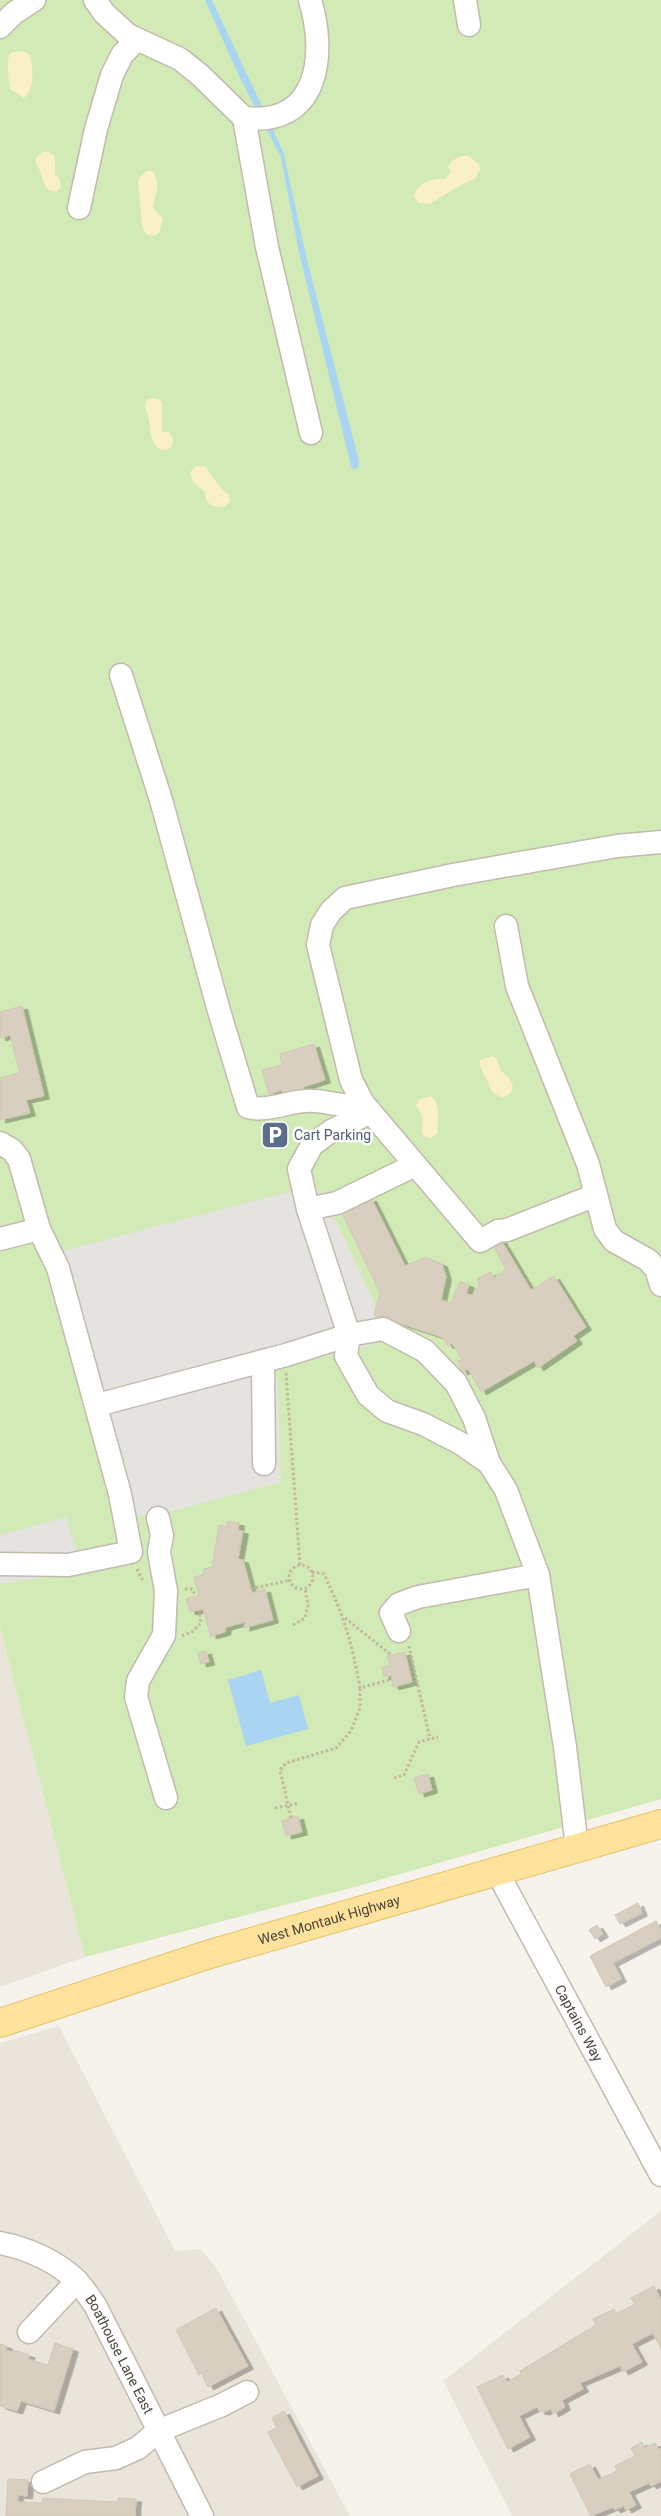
<svg xmlns="http://www.w3.org/2000/svg" width="661" height="2516" viewBox="0 0 661 2516" font-family="Roboto,sans-serif">
<style>
.residential{fill:#eae5da}
.green{fill:#d2eab5}
.sand{fill:#f9efc9}
.parking{fill:#e5e3e0}
.water{fill:#a9d4f2}
.building{fill:#d8cfc1;stroke:#d3c7b4;filter:url(#shadow)}
.lines{fill:none;stroke-linecap:round;stroke-linejoin:round}
.minor-casing{stroke:#c2bbae;stroke-width:25}
.major-casing{stroke:#e6c16a;stroke-width:30}
.path{stroke:#c4b79f;stroke-width:3;stroke-dasharray:2.5 2.5;stroke-linecap:butt}
.minor{stroke:#fff;stroke-width:22}
.major{stroke:#ffe39c;stroke-width:28}
.labels{text-anchor:middle;stroke-width:5;stroke-linejoin:round;paint-order:stroke}
.service-label{font-size:14px;fill:#4e5e75;stroke:#fff;text-anchor:start}
.street-label{font-size:14px;fill:#4b4439;stroke:#fff}
</style>
<defs>
<filter id="shadow"><feDropShadow dx="5.5" dy="3" stdDeviation="0" flood-color="#0004"/></filter>
</defs>
<rect width="100%" height="100%" fill="#f6f3ec"/>
<path class="residential" d="M0,1627L85,1957L0,1987Z
M59,2026L175,2251L200,2249L216,2267L350,2516H0V2043Z
M661,2211V2516H512L443,2381Z"/>
<path class="green" d="M0,0H661V1799L362,1885L85,1957L0,1627Z"/>
<path class="sand" d="M23,51L30,55C33,67 35,89 24,98L10,89C9,81 5,58 11,53C14,51 19,52 23,51Z
M42,152H49L55,157V175L59,178L61,187L56,192C42,188 45,184 41,174C39,166 35,166 36,158Z
M469,156L479,164L480,169L475,179L461,185L430,204L418,203L414,196C418,182 433,178 446,179L451,171L448,167C452,159 460,155 469,156Z
M147,171H152C163,182 154,196 153,208L163,219L159,233L154,236L146,234L142,226L138,181L140,176Z
M151,398L160,400L162,403V428L163,432H169L173,440L172,447C153,458 150,434 149,420C148,412 143,410 146,401Z
M197,466L206,467L220,487L229,495L230,501L226,506C215,509 204,504 205,492L193,482L190,472Z
M492,1056L496,1058L501,1071L509,1078L513,1085L511,1093L503,1098L493,1093L479,1064L481,1060Z
M431,1096C441,1103 438,1123 437,1134L431,1138L424,1136L422,1133L423,1118L416,1105L419,1099Z"/>
<path class="parking" d="M315,1185L332,1213L375,1304L371,1346L272,1369L278,1381L281,1482L150,1517L120,1512L43,1256Z
M66,1517L83,1571L0,1584V1535Z"/>
<path class="water" d="M205,0H212L283,151L308,264L359,461L358,468L353,469L351,466L299,252L281,157L239,76Z
M261,1670L270,1703L299,1695L308,1729L246,1746L228,1680Z"/>
<path class="building" d="M22,1006L44,1096L26,1100L30,1113L0,1120V1078L20,1073L10,1035L0,1038V1012Z
M314,1044L325,1080L303,1087L304,1091L283,1095L282,1090L269,1094L262,1070L282,1065L280,1054Z
M371,1198L405,1266L426,1257L442,1264L446,1277L441,1300L451,1303L460,1281L469,1285L466,1294L472,1295L480,1285L477,1279L491,1272L494,1278L506,1270L490,1239L498,1235L531,1290L554,1276L586,1327L573,1336L577,1341L538,1368L534,1361L481,1392L468,1369L462,1372L457,1361L462,1360L452,1343L448,1346L442,1337L374,1315L380,1293L341,1211Z
M228,1521L239,1523L238,1530L243,1531L238,1559L243,1560L252,1593L265,1589L273,1620L244,1628L245,1622L226,1627L225,1632L211,1636L203,1609L190,1612L186,1599L199,1595L194,1577L203,1575L204,1569L212,1567L219,1525L227,1527Z
M206,1651L209,1662L201,1664L198,1653Z
M405,1652L412,1682L393,1687L391,1675L384,1677L382,1668L390,1666L387,1656Z
M428,1774L432,1790L419,1794L414,1778Z
M298,1816L302,1832L286,1836L282,1821Z
M638,1903L642,1913L620,1924L615,1915Z
M656,1921L661,1930V1938L613,1963L621,1979L606,1987L590,1956Z
M597,1925L603,1934L595,1939L589,1930Z
M654,2286L661,2300V2349L653,2333L632,2344L642,2362L623,2372L620,2366L580,2383L583,2389L562,2400L565,2407L553,2414L551,2409L544,2412L539,2411L537,2407L519,2416L530,2437L508,2449L477,2387L503,2375L507,2382L521,2374L520,2371L596,2325L593,2319L614,2309L616,2314L635,2304L631,2298Z
M216,2308L248,2366L208,2387L201,2373L199,2375L176,2330Z
M55,2343L73,2349L54,2411L21,2401L17,2411L0,2406V2344L7,2346L6,2350L12,2352L13,2350L30,2355L28,2359L48,2365Z
M284,2411L318,2476L297,2487L268,2432L277,2428L272,2418Z
M642,2442L644,2448L655,2443L658,2449L661,2448V2481L651,2486L649,2483L629,2492L636,2505L626,2510L624,2506L615,2510L613,2507L591,2516L570,2474L590,2464L597,2478L600,2479L617,2471L615,2466L635,2456L631,2448Z
M8,2479L28,2480L27,2496L18,2495V2502L42,2503L43,2498L118,2502V2498L136,2499L135,2516H6Z"/>
<g class="lines">
<g class="minor-casing">
<g id="minor">
<path d="M95,0L104,13L128,35L180,59L200,75L244,118L267,247L311,433"/>
<path d="M465,0L469,25"/>
<path d="M0,27L14,13L34,0"/>
<path d="M244,118C318,127 327,56 310,0"/>
<path d="M79,208L96,129L112,75L122,55L136,40"/>
<path d="M121,675L161,800L219,1011L248,1107C267,1112 286,1102 305,1101C327,1099 337,1109 363,1103"/>
<path d="M506,926L517,986L588,1164L605,1229L614,1241L648,1260L656,1269L661,1285"/>
<path d="M0,1143L12,1150L19,1159L39,1229L58,1268L120,1494L131,1552L68,1565L0,1564"/>
<path d="M596,1195L507,1230L498,1231L480,1241L363,1103L351,1080L318,945L322,925L331,911L345,898L453,875L617,846L661,842"/>
<path d="M308,1209L337,1203L415,1165"/>
<path d="M0,1239L39,1229"/>
<path d="M263,1361L264,1464"/>
<path d="M97,1405L286,1355L349,1335L383,1329L425,1351L456,1383L474,1418L489,1463L460,1443L423,1424L387,1411L368,1395L346,1356L349,1335L308,1209L299,1169L312,1145L331,1131L369,1113"/>
<path d="M489,1463L506,1490L538,1575L565,1747L577,1847"/>
<path d="M158,1518L162,1535L159,1552L166,1591L164,1635L138,1681L136,1697L166,1798"/>
<path d="M399,1631L391,1613L399,1604L418,1597L538,1575"/>
<path id="s1" d="M496,1870L661,2175"/>
<path id="s2" d="M0,2243C27,2248 56,2261 76,2280C83,2287 89,2297 95,2305L202,2516"/>
<path d="M29,2332L77,2281"/>
<path d="M43,2482L85,2462L116,2458L138,2448L158,2431L222,2405L247,2392"/>
</g>
</g>
<g class="major-casing">
<g id="major">
<path id="s3" d="M0,2023L210,1954L661,1824"/>
</g>
</g>
<path class="path" d="M286,1373L300,1565
M289 1577a12 12 0 1 1 24 0a12 12 0 1 1-24 0Z
M137,1569L143,1581
M312,1572L324,1574C344,1616 352,1643 360,1688L389,1680
M185,1589H192L196,1596
M251,1589L290,1580
M345,1618L390,1654
M293,1625L305,1618L308,1605L305,1588
M182,1636L192,1632L201,1623L199,1610
M409,1646L430,1739
M394,1778L404,1775L419,1742L438,1737
M275,1808L299,1803
M291,1818L280,1770L286,1763L336,1748L351,1731L360,1708V1688"/>
<use href="#minor" class="minor"/>
<use href="#major" class="major"/>
</g>
<defs>
<g id="parking-square" transform="scale(1.4375)"><rect x="-9" y="-9" width="18" height="18" rx="4" fill="#5c6f8a" stroke="#fff"/><path d="M-3.5-5.5H1a3.5 3.5 0 0 1 0 7H-1V5.5H-3.5ZM-1-3.4V-.6H.8a1.4 1.4 0 0 0 0-2.8Z" fill="#fff"/></g>
</defs>
<g fill-rule="evenodd">
<use href="#parking-square" x="275" y="1135"/>
</g>
<g class="labels">
<g class="service-label">
<text x="294" y="1140">Cart Parking</text>
</g>
<g class="street-label">
<text dy="5" stroke="none"><textPath href="#s3" startOffset="345">West Montauk Highway</textPath></text>
<text dy="5" stroke="none"><textPath href="#s1" startOffset="174">Captains Way</textPath></text>
<text dy="5" stroke="none"><textPath href="#s2" startOffset="172">Boathouse Lane East</textPath></text>
</g>
</g>
</svg>
